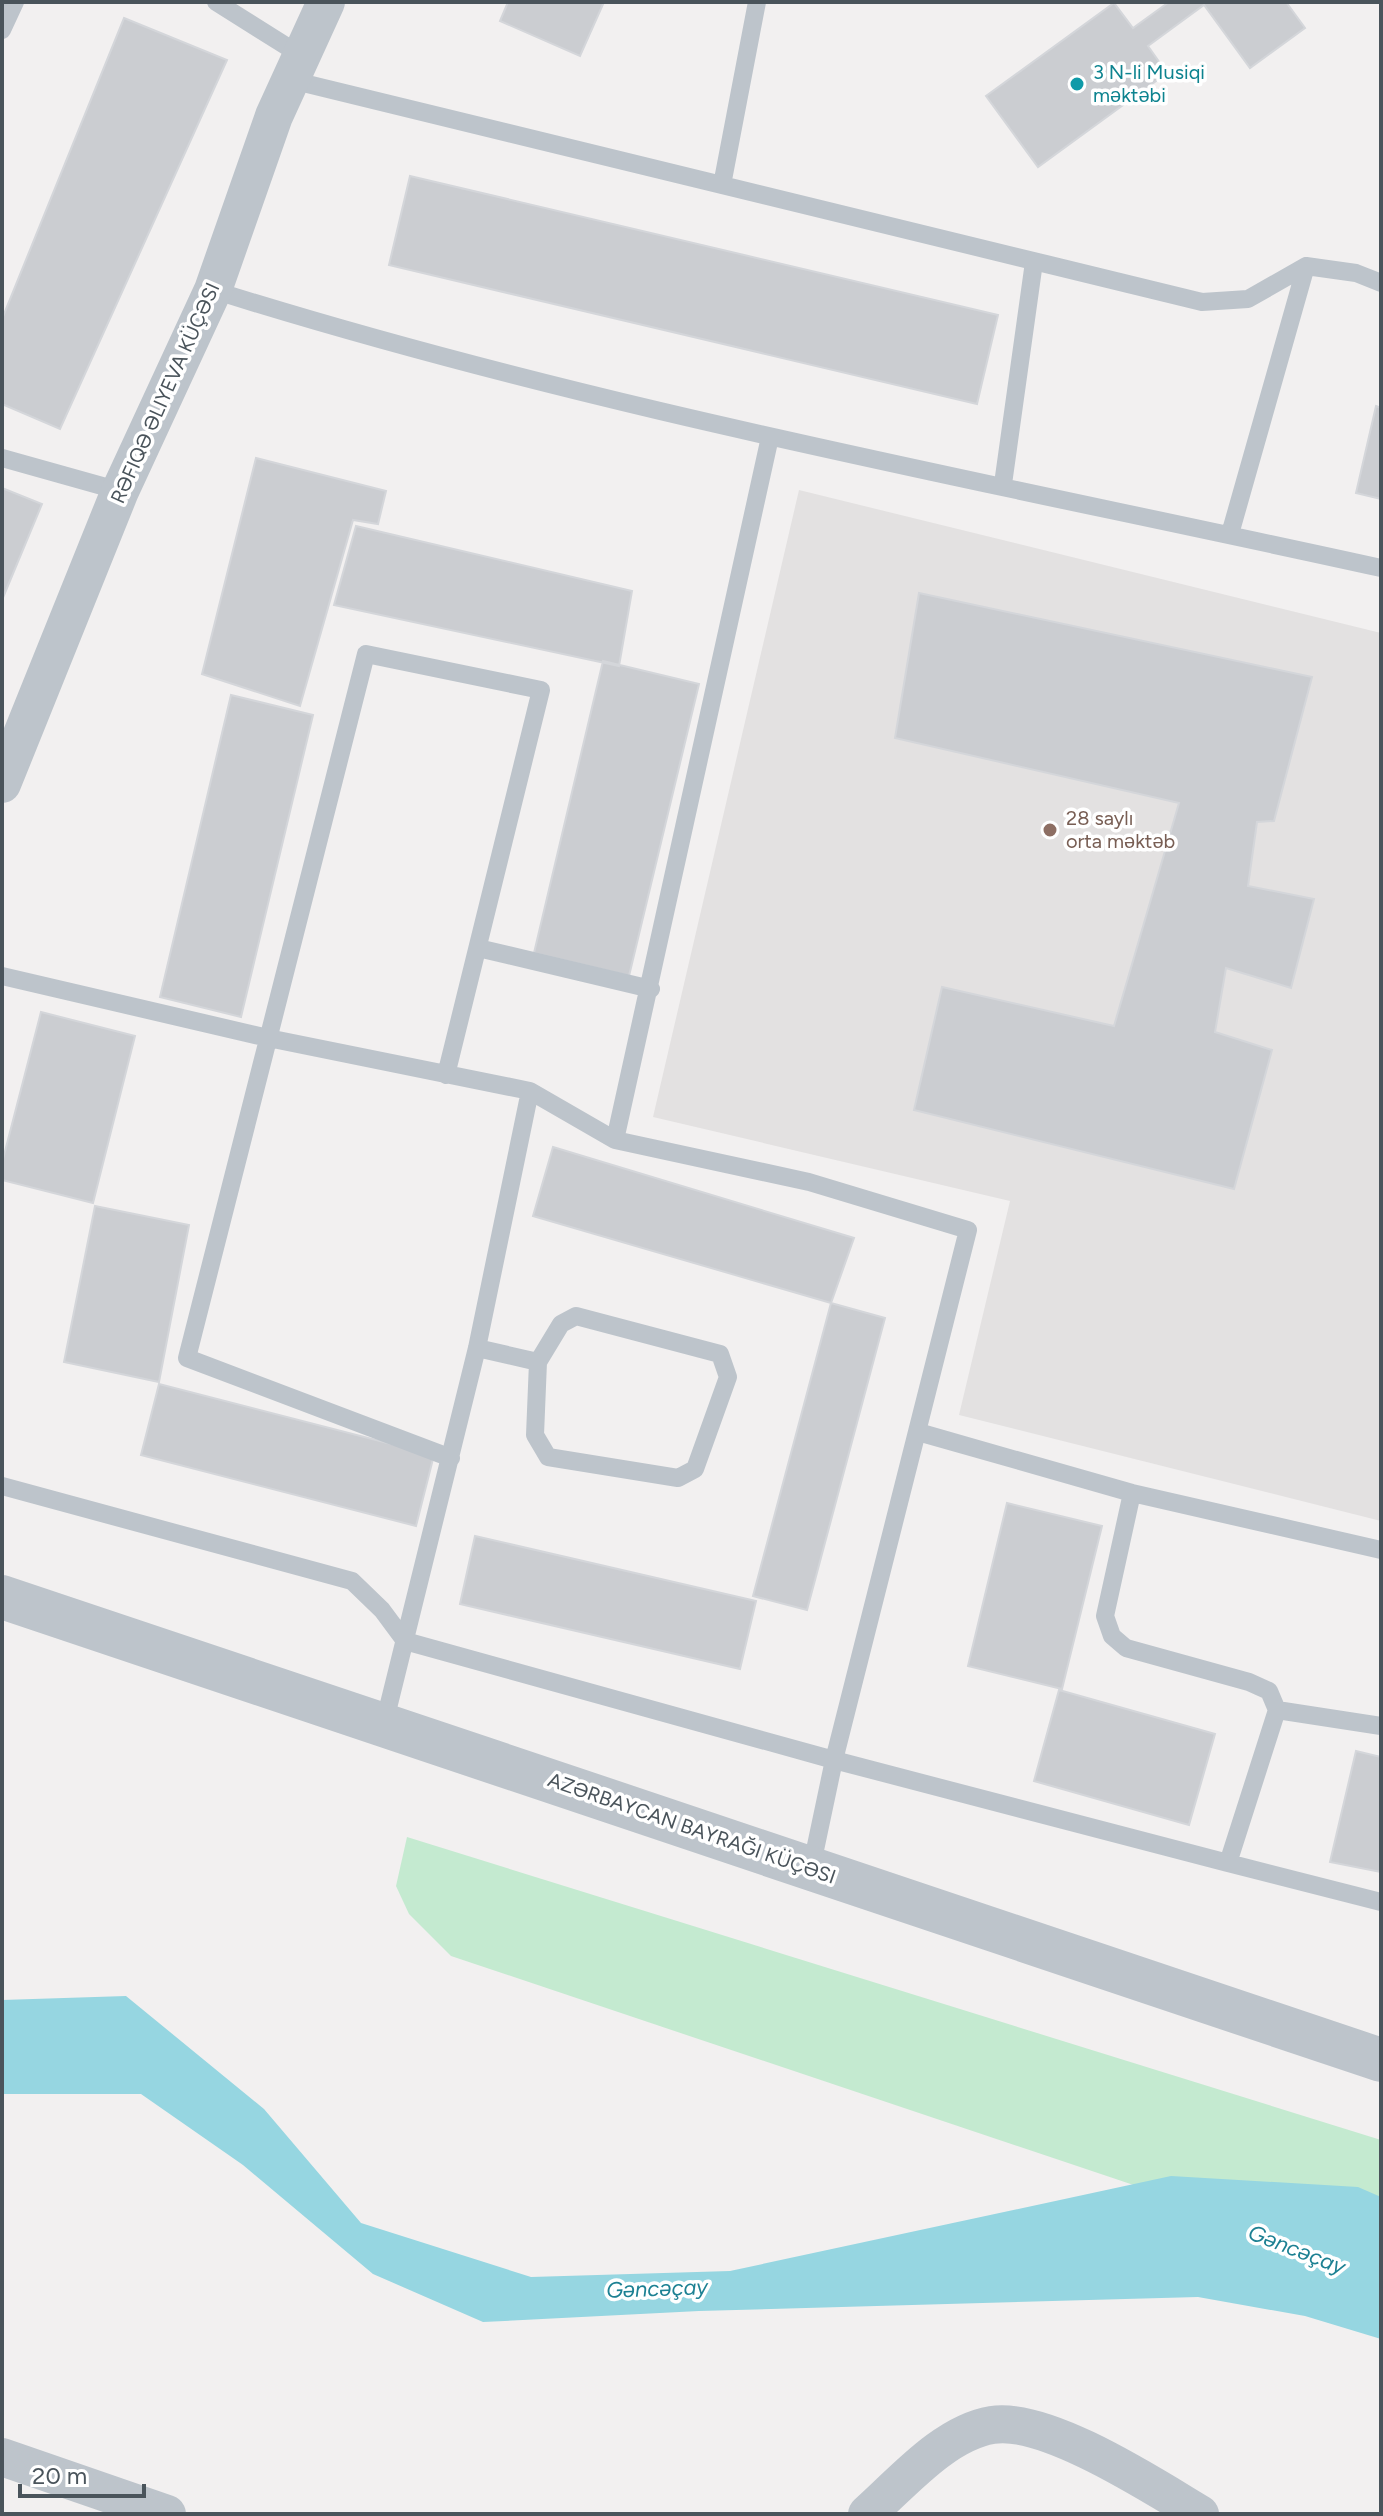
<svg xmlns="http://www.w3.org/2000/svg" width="1383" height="2516" viewBox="0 0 1383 2516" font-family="Figtree,sans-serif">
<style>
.education{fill:#e3e1e1}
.green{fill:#c4ead0}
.water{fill:#96d6e1}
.building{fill:#cbcdd1;stroke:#d4d6da;stroke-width:2}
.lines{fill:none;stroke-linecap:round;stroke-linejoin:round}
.service{stroke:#bdc4cb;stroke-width:18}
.minor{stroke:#bdc4cb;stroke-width:38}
.tertiary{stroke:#bdc4cb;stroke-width:44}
.culture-dot{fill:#0f9aa8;stroke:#fff;stroke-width:3}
.education-dot{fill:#8d6e63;stroke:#fff;stroke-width:3}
.labels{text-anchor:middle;stroke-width:7;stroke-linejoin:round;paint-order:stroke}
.culture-label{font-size:20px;fill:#0d838f;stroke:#fff;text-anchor:start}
.street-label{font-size:20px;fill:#4a545b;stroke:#fff}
.education-label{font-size:20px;fill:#785e54;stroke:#fff;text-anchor:start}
.water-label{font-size:22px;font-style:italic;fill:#1d8193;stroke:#fff}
</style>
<rect width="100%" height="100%" fill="#f2f0f0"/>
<path class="education" d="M799,490L1381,633V1521L959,1415L1010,1201L653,1117Z"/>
<path class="green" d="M407,1837L1381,2140V2268L451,1956L409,1914L396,1886Z"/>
<path class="water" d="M126,1996L264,2109L361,2223L531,2277L730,2271L1171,2176L1358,2187L1381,2197V2339L1305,2316L1198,2297L699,2311L483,2322L373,2274L243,2165L141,2094H2V2000Z"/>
<path class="building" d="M508,2H604L580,56L500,21Z
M1169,2H1286L1305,28L1250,68L1204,5L1148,46L1167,73L1038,167L986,96L1114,3L1133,28Z
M124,18L227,60L60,429L2,404V319Z
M410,176L998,315L977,404L389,265Z
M1376,406L1381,408V499L1356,493Z
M256,458L386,491L378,524L353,520L300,706L202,674Z
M2,488L42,504L2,600Z
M356,526L632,591L619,666L334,605Z
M919,593L1312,677L1274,821L1257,822L1248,886L1314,899L1291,988L1226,968L1215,1032L1272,1050L1234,1189L914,1110L942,987L1114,1026L1179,803L895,738Z
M603,661L699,684L629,976L534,953Z
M231,695L313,715L241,1017L160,997Z
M41,1012L135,1036L93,1203L2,1180V1163Z
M553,1147L854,1238L831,1303L533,1216Z
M95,1206L189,1225L159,1382L64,1362Z
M831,1303L885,1318L807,1610L753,1596Z
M159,1384L434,1455L416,1526L141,1455Z
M1007,1503L1102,1526L1062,1689L968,1666Z
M475,1536L756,1601L740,1669L460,1604Z
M1059,1690L1215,1734L1189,1825L1034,1781Z
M1356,1751L1381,1757V1872L1330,1862Z"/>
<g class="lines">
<path class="service" d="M216,2L302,56
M2,30L15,2
M291,80L1202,302L1248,299L1306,266L1356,273L1381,283
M722,185L757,2
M213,290C595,410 990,482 1381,568
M2,458L120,491
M1003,484L1034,262
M1230,534L1306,266
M478,948L651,989
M2,976L268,1038L530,1091L615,1140L809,1182L968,1230L834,1760L811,1869
M446,1075L541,690L366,654L187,1358L451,1458
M615,1140L770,437
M576,1316L720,1354L728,1377L695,1469L678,1478L548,1457L535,1435L538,1362L561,1324Z
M477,1348L538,1362
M918,1432L1132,1493L1381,1550
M2,1486L352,1581L382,1610L405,1641L834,1760L1228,1863L1277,1710L1269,1691L1249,1682L1126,1648L1112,1636L1105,1616L1132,1493
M1277,1710L1381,1726
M384,1724L477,1348L530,1091
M1228,1863L1381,1902"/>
<path class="minor" d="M2,784L120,491L213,290L274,116L326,2
M2,2457L167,2514
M867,2514C902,2483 944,2433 992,2425C1046,2416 1153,2486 1200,2514"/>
<path class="tertiary" d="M2,1597L1381,2060"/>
</g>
<circle class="culture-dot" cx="1077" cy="84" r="8"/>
<circle class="education-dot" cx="1050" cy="830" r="8"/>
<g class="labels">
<g class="culture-label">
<text x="1093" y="79">3 N-li Musiqi<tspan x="1093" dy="23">məktəbi</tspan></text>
</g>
<g class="street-label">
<text transform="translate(165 393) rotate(-66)" y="7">RƏFIQƏ ƏLIYEVA KÜÇƏSI</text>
<text transform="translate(692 1828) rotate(19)" y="7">AZƏRBAYCAN BAYRAĞI KÜÇƏSI</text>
</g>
<g class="education-label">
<text x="1066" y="825">28 saylı<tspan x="1066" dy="23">orta məktəb</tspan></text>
</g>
<g class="water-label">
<text transform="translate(1297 2249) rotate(21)" y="8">Gəncəçay</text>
<text transform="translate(657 2288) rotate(-2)" y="8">Gəncəçay</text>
</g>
</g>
<rect width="1383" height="2516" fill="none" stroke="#4a545b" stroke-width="8"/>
<path d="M20 2484v12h124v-12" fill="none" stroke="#4a545b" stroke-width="4"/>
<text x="32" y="2484" font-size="24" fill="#4a545b" stroke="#ffffff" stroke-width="6" paint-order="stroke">20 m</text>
</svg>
